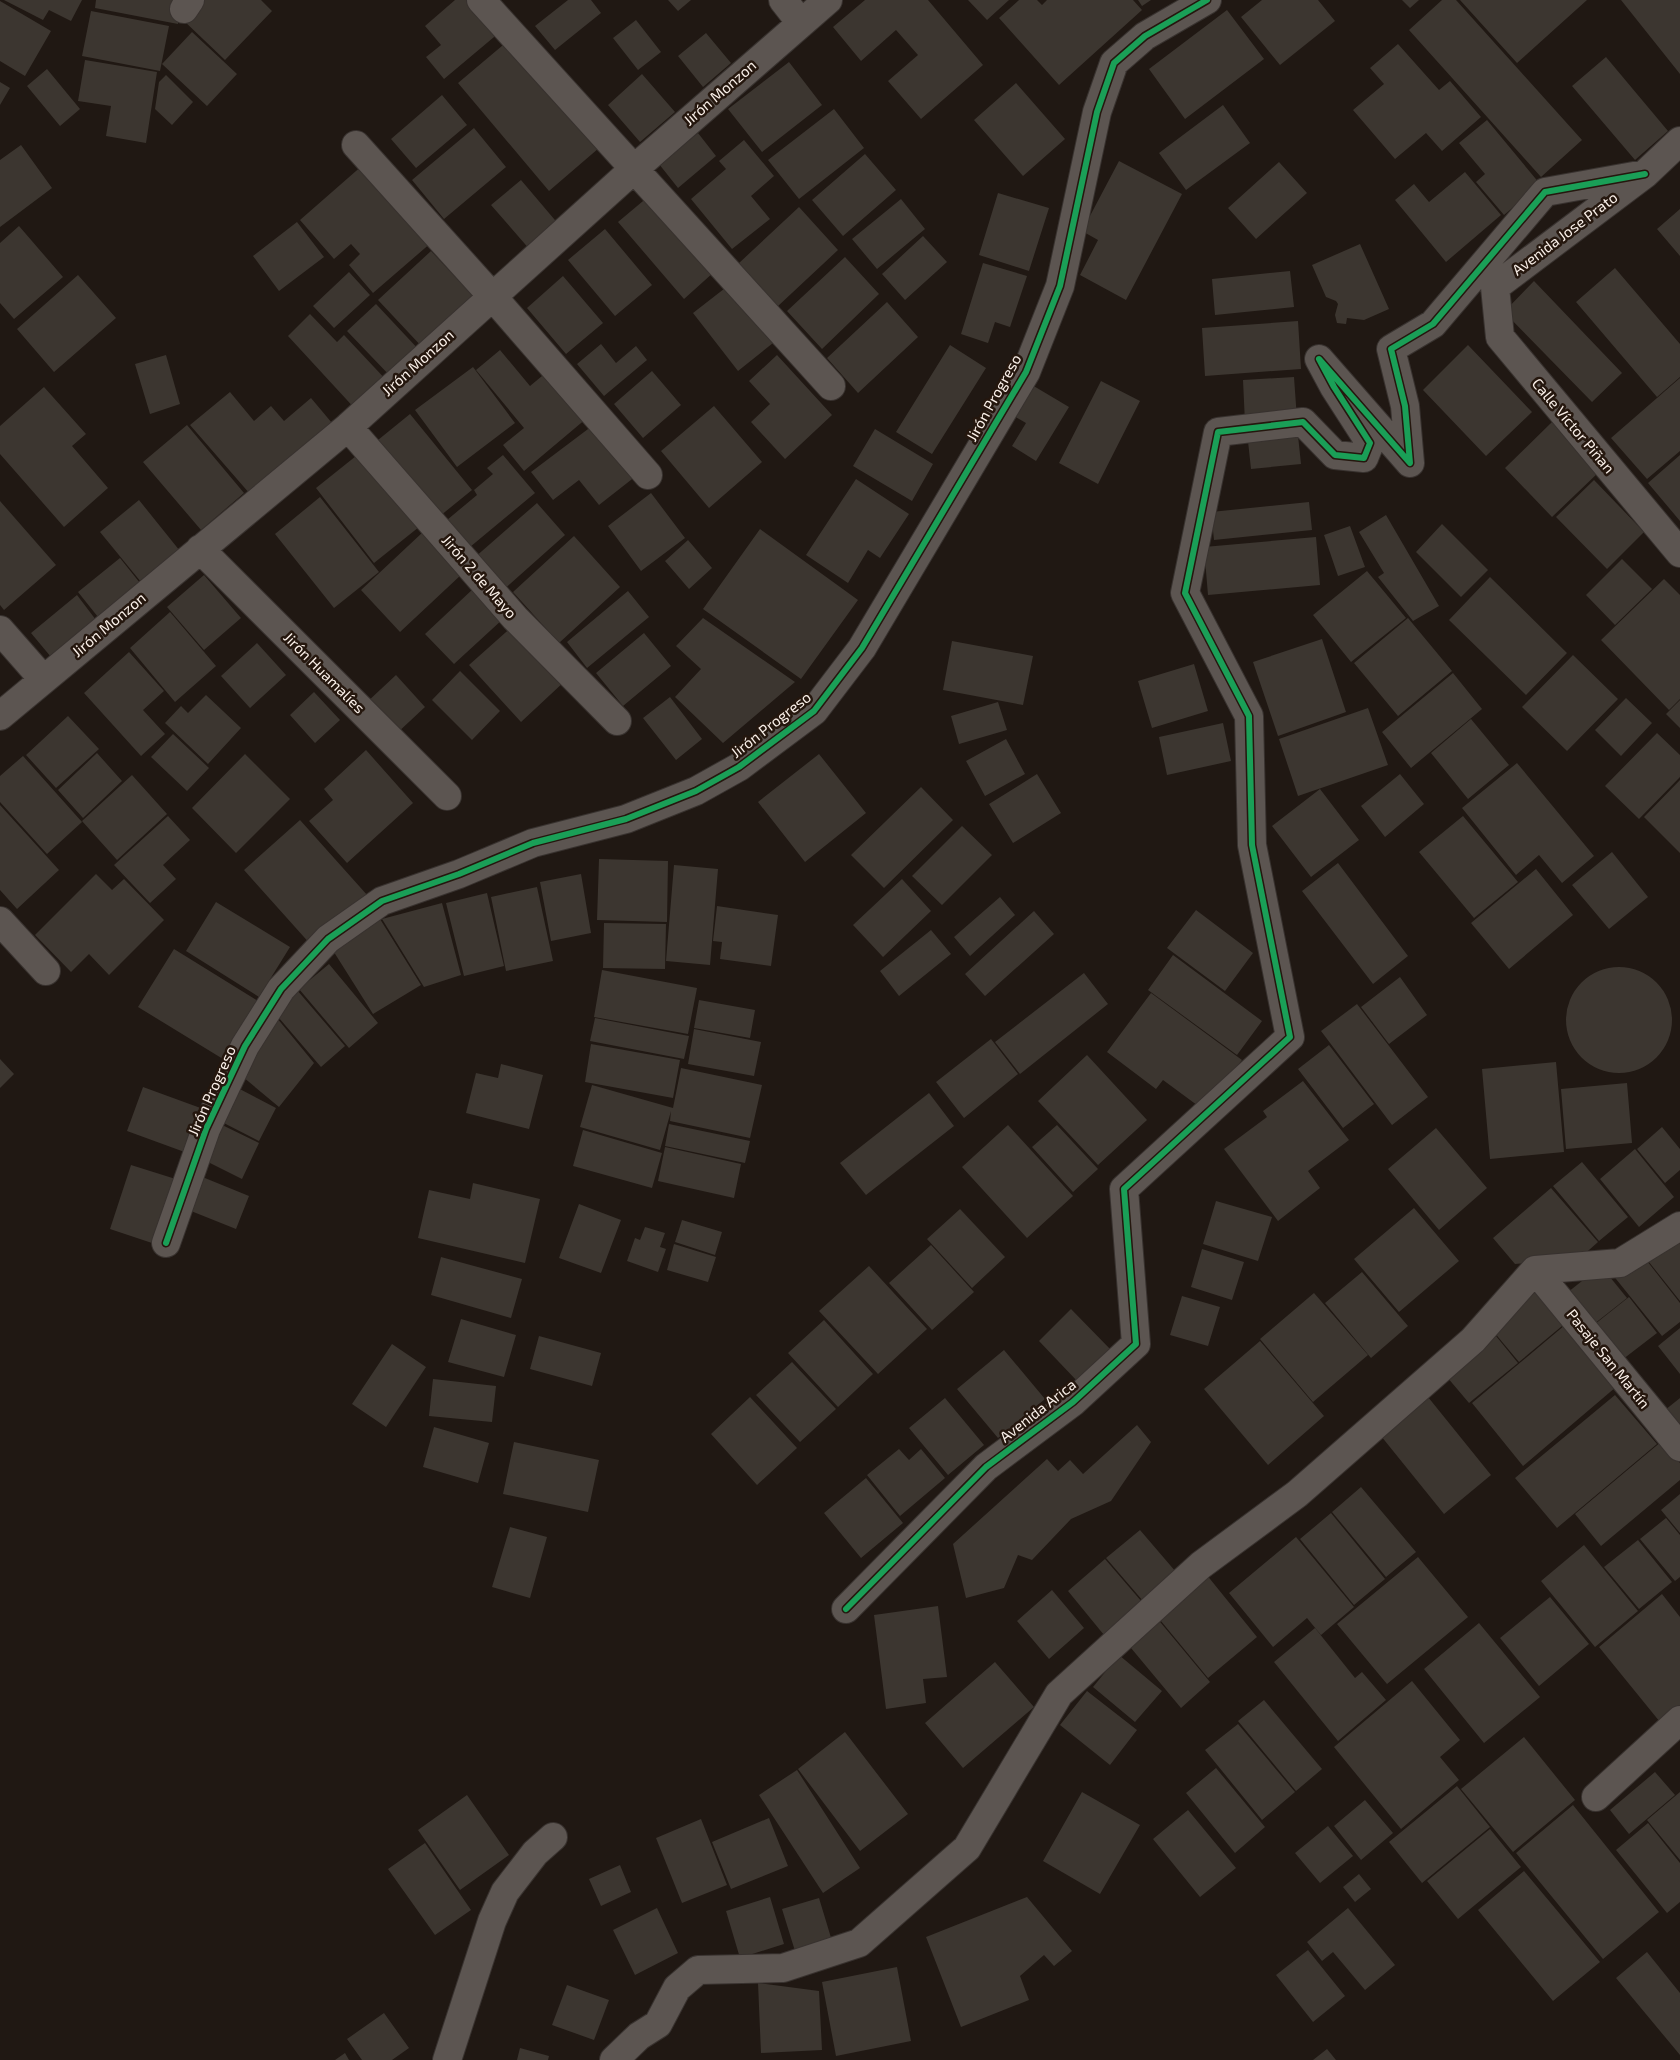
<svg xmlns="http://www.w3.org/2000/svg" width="1680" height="2060" viewBox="0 0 1680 2060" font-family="'Exo 2',sans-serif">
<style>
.building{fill:#3c3630}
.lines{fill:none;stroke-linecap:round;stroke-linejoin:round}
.street-casing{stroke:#38322f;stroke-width:30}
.street{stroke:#5c5551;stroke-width:28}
.cycleway-casing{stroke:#25170e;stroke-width:9}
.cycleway{stroke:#1a9f57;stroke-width:6}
.labels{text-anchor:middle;stroke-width:5;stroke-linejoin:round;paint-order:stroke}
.street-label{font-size:15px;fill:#faf0e9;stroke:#25170e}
</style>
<rect width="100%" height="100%" fill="#201813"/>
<path class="building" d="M4,0H82L71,21L49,10L43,20Z
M96,0H183L178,24L95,8Z
M200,0H261L272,11L225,60L182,19Z
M455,0H473L500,32L444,79L426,57L441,45L425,26Z
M568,0H591L601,13L555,50L535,26Z
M668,0H691L678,11Z
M865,0H928L983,65L921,119L888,81L918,55L896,30L861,61L833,27Z
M968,0H1009L987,20Z
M1019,0H1037L1042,5L1047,0H1133L1142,10L1059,85L999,18Z
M1138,0H1151L1142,6Z
M1262,0H1318L1335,21L1280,65L1241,17Z
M1402,0H1419L1410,8Z
M1442,0H1456L1582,140L1541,177L1409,30Z
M1460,0H1587L1517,63Z
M1621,0H1680V74Z
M0,1L51,31L25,76L0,61Z
M1227,10L1264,59L1185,119L1149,69Z
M91,11L169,26L160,71L82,56Z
M636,20L661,52L638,70L613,38Z
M192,32L237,74L207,106L162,64Z
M706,33L731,63L703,87L678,56Z
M509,40L599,148L549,191L458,83Z
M1398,44L1439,90L1450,81L1481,117L1442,151L1426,133L1395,159L1353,110L1384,84L1370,68Z
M1606,57L1668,131L1635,160L1572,86Z
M85,60L157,72L146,143L106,136L111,106L78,101Z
M789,62L822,105L762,152L728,109Z
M47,69L80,109L60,126L27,86Z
M642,74L675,112L640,142L608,105Z
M166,75L193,102L172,125L155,109L159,82Z
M0,82L10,88L0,105Z
M1016,83L1065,139L1023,176L974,120Z
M442,95L467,125L416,168L391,139Z
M1223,105L1250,143L1186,190L1159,153Z
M834,109L864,148L799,199L768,160Z
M1487,120L1540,184L1504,215L1476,182L1485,174L1459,143Z
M474,128L506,167L444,219L412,180Z
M698,133L716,156L678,188L659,164Z
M744,140L774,176L751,196L770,219L732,249L691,199L726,169L719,161Z
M21,145L52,188L0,227V160Z
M865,154L896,190L843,236L812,200Z
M1119,161L1182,194L1126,300L1080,275L1098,240L1082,231Z
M1279,162L1307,193L1256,239L1228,208Z
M364,164L432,242L373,293L349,265L360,254L351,244L334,259L300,220Z
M1465,172L1501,215L1446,262L1395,200L1414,184L1429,202Z
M521,180L560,226L531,251L491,205Z
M998,193L1049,208L1029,271L979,255Z
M649,196L714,272L684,299L618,222Z
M901,199L925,229L877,269L852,239Z
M799,207L838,250L777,307L738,264Z
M1680,209V256L1657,229Z
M297,222L324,257L279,291L253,256Z
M19,226L63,277L14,319L0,303V243Z
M605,229L652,285L615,316L568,260Z
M923,236L947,262L905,300L882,274Z
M1360,244L1389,309L1364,320L1347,318L1346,324L1337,323L1335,315L1338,304L1336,301L1326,297L1312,265Z
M431,251L476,299L424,349L378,300Z
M845,257L879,294L822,349L787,311Z
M983,263L1027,276L1010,327L995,322L988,343L961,334Z
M1615,268L1680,344V377L1657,397L1576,302Z
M1290,271L1294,307L1215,315L1212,279Z
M349,272L370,295L334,328L313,306Z
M78,275L116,318L54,372L17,329Z
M563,276L603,323L566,354L527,308Z
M1534,281L1622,373L1592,402L1504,312Z
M729,285L773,343L738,371L693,313Z
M887,302L918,337L858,393L827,358Z
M376,304L421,352L393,379L347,331Z
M310,314L337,342L344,335L389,383L358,412L288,336Z
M1298,321L1301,369L1205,376L1202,328Z
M601,344L616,363L636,346L647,360L604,396L577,364Z
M950,345L986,368L932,454L896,432Z
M1468,345L1532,412L1486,456L1423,390Z
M500,350L530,386L548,371L587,418L524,471L503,445L524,428L476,370Z
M166,355L180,404L150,414L135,364Z
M777,355L832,415L785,459L751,422L770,404L749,381Z
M473,367L515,423L457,467L415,410Z
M652,371L681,405L643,438L614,404Z
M1294,377L1297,419L1245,423L1243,380Z
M1680,378V451L1647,479L1611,438Z
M1101,381L1140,401L1098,484L1059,463Z
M1032,385L1069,407L1036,461L1012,446L1026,423L1014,416Z
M44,387L86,434L72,446L108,488L64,527L0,454V426Z
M230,392L254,421L271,406L284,421L311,398L332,423L250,494L190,425Z
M714,406L762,462L709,508L661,451Z
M410,414L472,490L440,516L378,440Z
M1552,422L1600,471L1552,517L1505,468Z
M596,423L636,476L599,505L579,480L553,500L531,472Z
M187,425L244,493L201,530L143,462Z
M1297,426L1301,464L1251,469L1247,432Z
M875,429L933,464L912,501L853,466Z
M361,452L419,527L374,563L316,488Z
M503,455L535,493L470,547L447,520L477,495L474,490L493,474L487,468Z
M1680,455V521L1648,483Z
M856,479L909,514L880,558L868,550L848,583L806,555Z
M1594,480L1644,532L1607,569L1556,517Z
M651,493L685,538L641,571L608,526Z
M320,497L379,572L334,608L275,534Z
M139,500L180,551L141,582L100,532Z
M0,501L56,565L4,610L0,605Z
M1309,502L1312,530L1214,540L1211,512Z
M537,503L565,535L502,591L474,558Z
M1386,515L1439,606L1413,621L1378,577L1384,573L1359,532Z
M1442,524L1488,570L1461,597L1416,552Z
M1350,526L1365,567L1338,576L1324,535Z
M760,529L858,600L801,679L703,609Z
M423,532L462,574L400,632L361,590Z
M574,536L620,587L559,643L513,592Z
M1316,537L1320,585L1208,595L1204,547Z
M688,540L712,568L689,589L665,561Z
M120,558L140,583L98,617L78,592Z
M1622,559L1652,589L1615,625L1586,595Z
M1367,571L1406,618L1351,662L1313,615Z
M204,575L241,618L204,650L167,607Z
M1490,577L1567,653L1526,695L1449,620Z
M1664,579L1680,595V699L1669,710L1601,640Z
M474,588L503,619L454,664L425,634Z
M628,591L649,617L587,668L567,642Z
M77,595L96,620L51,657L31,633Z
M170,612L216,666L175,702L130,648Z
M703,618L795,682L723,743L675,697L701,669L676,646Z
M1408,618L1452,671L1398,716L1354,663Z
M514,625L565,681L521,722L469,665Z
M644,633L671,666L623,706L596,673Z
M1322,639L1346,712L1278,736L1253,662Z
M952,641L1033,656L1023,705L943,690Z
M257,643L286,675L250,708L221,676Z
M129,652L164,691L143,710L165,734L141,756L84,693Z
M1573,655L1618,699L1567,751L1522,707Z
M1194,664L1208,711L1152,728L1138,681Z
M460,671L500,711L472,740L432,700Z
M1453,673L1482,709L1411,768L1382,732Z
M396,675L425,707L395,735L366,703Z
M314,692L340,720L315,743L290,715Z
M206,695L241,728L208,764L165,723L181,706L188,713Z
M670,697L702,739L676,760L643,718Z
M1626,698L1652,723L1621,756L1595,730Z
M1680,700V728L1666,714Z
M998,702L1007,730L959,744L951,716Z
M1368,708L1388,765L1298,796L1279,739Z
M68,716L99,749L56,788L26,755Z
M1471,719L1509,765L1468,799L1431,753Z
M1223,723L1231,761L1167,775L1159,737Z
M1657,733L1680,755V777L1639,819L1605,786Z
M173,734L209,768L187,791L151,757Z
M1006,739L1025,774L985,796L966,761Z
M366,750L413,803L347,863L309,821L333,800L324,789Z
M97,753L122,781L83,818L58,790Z
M245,754L290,799L236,853L192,808Z
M819,754L866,813L805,862L758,802Z
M23,756L82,822L47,854L0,802V776Z
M1517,763L1594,856L1562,883L1539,855L1516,875L1462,808Z
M1037,774L1061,813L1013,843L989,804Z
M1400,774L1424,804L1385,837L1361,806Z
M132,775L167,814L117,860L82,821Z
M1680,780V853L1644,817Z
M921,787L953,820L884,888L851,855Z
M1320,789L1359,840L1311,877L1272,826Z
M0,805L59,870L17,909L0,890Z
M168,816L190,840L163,865L176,879L150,903L114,865Z
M1463,816L1518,882L1474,918L1419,852Z
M300,820L368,896L312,946L244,870Z
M962,826L992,855L942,905L912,876Z
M1612,852L1648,897L1609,929L1572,885Z
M599,859L668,861L667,922L597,920Z
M1338,863L1408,956L1373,984L1302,891Z
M674,865L718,869L710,965L666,961Z
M1536,869L1573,915L1509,969L1471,923Z
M96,874L112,890L124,879L164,920L109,975L89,954L71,972L35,935Z
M581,874L591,933L551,941L540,882Z
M902,879L931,911L883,957L853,925Z
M537,887L553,961L506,971L491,897Z
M487,893L504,966L464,976L446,903Z
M1000,897L1015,915L970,956L954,937Z
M216,902L290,947L259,997L186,951Z
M442,903L461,975L424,987L382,919Z
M717,906L778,915L771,966L720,959L722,942L713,941Z
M1196,910L1253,953L1225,991L1167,948Z
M1034,911L1054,934L985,996L965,974Z
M380,919L421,985L373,1014L332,949Z
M604,923L666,924L665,969L603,968Z
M931,930L951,954L899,996L880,971Z
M174,949L258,1001L223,1059L138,1007Z
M1173,955L1262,1021L1237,1055L1148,990Z
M329,964L378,1023L349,1048L299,989Z
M1566 1020a53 53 0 1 1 106 0a53 53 0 1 1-106 0Z
M602,970L697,988L688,1034L594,1017Z
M1084,973L1108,1004L1020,1074L995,1042Z
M1400,977L1427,1015L1389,1044L1361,1007Z
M297,990L345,1046L321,1067L273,1011Z
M1151,993L1242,1060L1205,1111L1163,1080L1156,1089L1107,1052Z
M699,1000L755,1010L750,1038L694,1028Z
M1357,1004L1428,1097L1392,1125L1321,1031Z
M272,1012L314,1063L279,1107L237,1072Z
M595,1018L689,1036L684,1059L590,1041Z
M694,1029L761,1042L754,1076L688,1064Z
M991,1039L1018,1074L964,1118L936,1082Z
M591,1044L680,1060L673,1098L585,1082Z
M1329,1045L1374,1104L1343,1128L1298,1069Z
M1087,1055L1147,1120L1098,1165L1038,1101Z
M0,1059L14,1074L0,1088Z
M1556,1062L1564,1152L1490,1159L1482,1069Z
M501,1064L543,1075L529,1129L466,1113L476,1073L498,1078Z
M681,1068L762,1085L750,1138L670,1121L671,1111L660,1150L580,1127L592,1085L673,1108Z
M1303,1081L1349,1140L1308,1171L1320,1188L1278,1221L1224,1149L1267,1117L1263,1111Z
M1627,1083L1632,1143L1566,1149L1561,1089Z
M234,1086L276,1108L259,1141L216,1119Z
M143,1087L206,1110L190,1154L127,1131Z
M929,1093L954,1126L866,1195L840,1163Z
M216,1122L259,1143L242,1179L198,1157Z
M669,1124L750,1141L745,1163L665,1146Z
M1008,1125L1073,1196L1027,1238L962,1167Z
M1057,1125L1098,1169L1073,1192L1032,1147Z
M1662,1127L1680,1149V1170L1665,1183L1637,1149Z
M1436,1128L1487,1188L1439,1230L1388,1169Z
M583,1130L662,1153L652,1188L573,1166Z
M665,1147L741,1164L734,1198L658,1181Z
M1635,1149L1674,1197L1639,1227L1600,1179Z
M1582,1162L1628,1217L1599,1241L1553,1186Z
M131,1165L182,1181L161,1246L110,1229Z
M200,1176L249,1196L236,1229L186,1209Z
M473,1183L540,1199L525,1263L418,1238L429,1190L470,1199Z
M1551,1188L1598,1242L1580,1258L1515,1264L1493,1238Z
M1216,1201L1272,1217L1258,1261L1203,1244Z
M579,1204L621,1220L601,1273L559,1258Z
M1414,1208L1459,1261L1399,1312L1354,1259Z
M960,1209L1005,1257L972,1288L927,1239Z
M682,1220L722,1232L715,1255L675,1242Z
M645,1227L665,1233L660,1247L666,1249L658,1272L627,1261L635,1238L640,1240Z
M1680,1229V1301L1645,1257Z
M674,1244L716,1257L708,1282L667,1270Z
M931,1245L974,1292L932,1330L889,1283Z
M1202,1249L1244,1262L1232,1300L1191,1287Z
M1640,1252L1680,1303V1322L1662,1336L1612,1274Z
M441,1257L522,1279L511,1318L431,1295Z
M869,1266L927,1329L878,1374L819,1311Z
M1601,1266L1627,1298L1589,1328L1563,1296Z
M1362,1272L1408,1326L1371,1358L1325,1303Z
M1537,1284L1568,1321L1519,1362L1488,1325Z
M1314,1293L1368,1355L1313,1402L1260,1339Z
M1182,1296L1220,1307L1208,1346L1170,1335Z
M1629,1297L1657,1333L1618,1363L1590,1328Z
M1071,1309L1111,1350L1078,1382L1039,1341Z
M461,1319L516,1335L504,1377L448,1362Z
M824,1320L873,1374L838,1407L788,1353Z
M1565,1325L1616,1387L1523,1466L1472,1403Z
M1680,1328V1374L1658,1346Z
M539,1336L601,1353L592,1386L530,1369Z
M1496,1336L1518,1363L1469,1403L1447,1377Z
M1260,1341L1324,1416L1268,1465L1204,1389Z
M392,1344L426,1367L386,1427L352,1404Z
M1004,1350L1045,1399L998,1438L957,1389Z
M792,1362L836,1409L800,1442L756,1395Z
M433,1379L496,1386L492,1422L429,1416Z
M1615,1395L1657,1444L1557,1528L1515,1478Z
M750,1397L797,1448L757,1485L711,1434Z
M1428,1397L1491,1475L1444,1514L1381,1436Z
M945,1398L984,1445L948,1475L909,1428Z
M1680,1398V1429L1665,1410Z
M1137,1425L1151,1442L1111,1501L1071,1519L1032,1560L1018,1555L1004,1588L966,1598L953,1544L1047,1459L1058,1471L1070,1460L1083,1474Z
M434,1427L489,1443L478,1483L423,1467Z
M1662,1441L1680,1463V1480L1601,1546L1575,1514Z
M514,1442L599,1460L588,1512L503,1494Z
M899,1449L909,1460L921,1449L945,1478L900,1516L867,1475Z
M866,1478L903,1523L861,1558L824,1513Z
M1361,1487L1416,1552L1386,1577L1332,1512Z
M1680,1494V1533L1661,1510Z
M1331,1513L1385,1579L1354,1605L1300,1539Z
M1666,1518L1680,1535V1577L1675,1581L1640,1539Z
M510,1527L547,1537L530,1598L492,1587Z
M1140,1530L1176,1572L1143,1601L1106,1558Z
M1296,1537L1354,1607L1321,1635L1307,1618L1273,1647L1229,1593Z
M1638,1540L1672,1582L1639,1609L1604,1567Z
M1584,1545L1638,1611L1595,1647L1541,1581Z
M1418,1557L1468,1617L1387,1684L1337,1624Z
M1105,1559L1142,1602L1104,1635L1068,1591Z
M1206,1574L1257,1637L1208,1678L1156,1615Z
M1052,1590L1084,1628L1049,1659L1017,1621Z
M1662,1594L1680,1617V1705L1660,1722L1599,1647Z
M1550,1597L1589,1644L1539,1686L1500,1638Z
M938,1606L947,1677L923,1679L926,1703L886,1709L874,1615Z
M1156,1617L1210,1682L1181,1708L1126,1642Z
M1479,1623L1540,1697L1484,1743L1424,1669Z
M1315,1628L1355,1678L1362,1672L1386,1700L1338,1741L1274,1662Z
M1119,1655L1162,1691L1135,1722L1093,1687Z
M995,1662L1034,1707L963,1768L925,1723Z
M1412,1681L1460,1740L1440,1757L1459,1780L1401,1829L1334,1747Z
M1087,1691L1137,1730L1110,1765L1060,1725Z
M1264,1700L1322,1769L1296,1791L1238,1721Z
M1238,1724L1295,1792L1262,1820L1205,1750Z
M845,1732L908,1814L860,1851L798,1769Z
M1524,1737L1575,1800L1513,1852L1461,1789Z
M1216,1768L1265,1827L1235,1853L1186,1793Z
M797,1770L860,1868L823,1893L759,1795Z
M1655,1772L1675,1795L1629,1834L1610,1810Z
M1457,1786L1490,1827L1422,1883L1389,1842Z
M1082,1792L1140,1825L1100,1894L1043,1861Z
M1680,1792V1860L1647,1820Z
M467,1795L509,1855L460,1890L418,1830Z
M1365,1800L1393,1833L1361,1860L1334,1826Z
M1573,1805L1659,1912L1603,1959L1516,1853Z
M1188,1810L1236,1868L1200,1897L1153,1839Z
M769,1818L788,1866L731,1889L712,1842Z
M701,1819L727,1885L682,1903L656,1838Z
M1648,1823L1680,1863V1902L1667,1913L1616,1850Z
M1328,1826L1353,1856L1320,1883L1295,1853Z
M1490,1829L1521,1867L1458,1919L1427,1881Z
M425,1843L471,1910L435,1935L388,1869Z
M620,1865L631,1892L601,1906L589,1879Z
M1524,1871L1600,1962L1553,2001L1478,1910Z
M1359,1874L1371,1889L1355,1902L1343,1887Z
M770,1897L784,1944L740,1958L726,1911Z
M1027,1897L1072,1951L1054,1966L1044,1955L1020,1976L1029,2000L961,2027L926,1937Z
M819,1898L832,1941L795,1951L782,1909Z
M657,1908L678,1953L635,1975L613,1930Z
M1348,1908L1395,1965L1365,1990L1333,1952L1322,1961L1307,1942Z
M1308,1950L1345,1996L1313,2022L1276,1975Z
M1647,1952L1680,1993V2055L1616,1978Z
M897,1967L911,2041L836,2056L822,1982Z
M758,1983L819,1991L822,2050L761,2053Z
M567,1985L609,2000L594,2040L552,2025Z
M384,2013L409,2048L392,2060H362L347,2039Z
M520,2048L549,2056L548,2060H517Z
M1327,2049L1336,2060H1313Z
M345,2053L349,2060H335Z"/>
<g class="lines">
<g class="street-casing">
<path id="street" d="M481,0L831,386
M783,0L801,23
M184,9L190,0
M1680,141L1645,174L1495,287L1500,337L1680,553
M356,145L492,296L648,475
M348,427L515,618L617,721
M200,549L447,796
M0,630L43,679
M0,716L348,427L634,169L828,0
M0,921L46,971
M166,1243L206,1129L245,1046L281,989L328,939L382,901L459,874L533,843L626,819L696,791L739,767L814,711L862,648L1026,372L1060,286L1097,112L1114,63L1145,36L1207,0
M1535,1270L1680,1447
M846,1609L986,1467L1073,1402L1136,1344L1124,1189L1290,1037L1252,845L1249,716L1185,593L1218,432L1303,422L1335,455L1364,458L1370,443L1334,387L1319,359L1410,463L1405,406L1391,349L1433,324L1545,192L1645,174
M1596,1797L1680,1720
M447,2060L492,1921L505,1892L535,1853L553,1837
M614,2060L639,2036L658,2024L677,1988L698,1970L783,1968L859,1943L967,1848L1059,1694L1201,1565L1297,1494L1473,1340L1535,1270L1620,1263L1680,1226"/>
</g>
<use href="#street" class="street"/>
<g class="cycleway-casing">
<path id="cycleway" d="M166,1243L206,1129L245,1046L281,989L328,939L382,901L459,874L533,843L626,819L696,791L739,767L814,711L862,648L1026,372L1060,286L1097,112L1114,63L1145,36L1207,0
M846,1609L986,1467L1073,1402L1136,1344L1124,1189L1290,1037L1252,845L1249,716L1185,593L1218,432L1303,422L1335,455L1364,458L1370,443L1334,387L1319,359L1410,463L1405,406L1391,349L1433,324L1545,192L1645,174"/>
</g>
<use href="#cycleway" class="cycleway"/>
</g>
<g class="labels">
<g class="street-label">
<text transform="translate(720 93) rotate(-41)" y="5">Jirón Monzon</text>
<text transform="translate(1565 234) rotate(-37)" y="5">Avenida Jose Prato</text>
<text transform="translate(418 363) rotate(-42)" y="5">Jirón Monzon</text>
<text transform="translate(994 398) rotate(-61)" y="5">Jirón Progreso</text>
<text transform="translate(1573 426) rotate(50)" y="5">Calle Víctor Piñan</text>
<text transform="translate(479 577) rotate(49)" y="5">Jirón 2 de Mayo</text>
<text transform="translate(109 625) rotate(-40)" y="5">Jirón Monzon</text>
<text transform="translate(324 673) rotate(45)" y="5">Jirón Huamalíes</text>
<text transform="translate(771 725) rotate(-38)" y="5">Jirón Progreso</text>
<text transform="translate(212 1091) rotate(-66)" y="5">Jirón Progreso</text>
<text transform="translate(1608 1359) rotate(51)" y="5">Pasaje San Martín</text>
<text transform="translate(1038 1411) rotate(-38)" y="5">Avenida Arica</text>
</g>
</g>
</svg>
